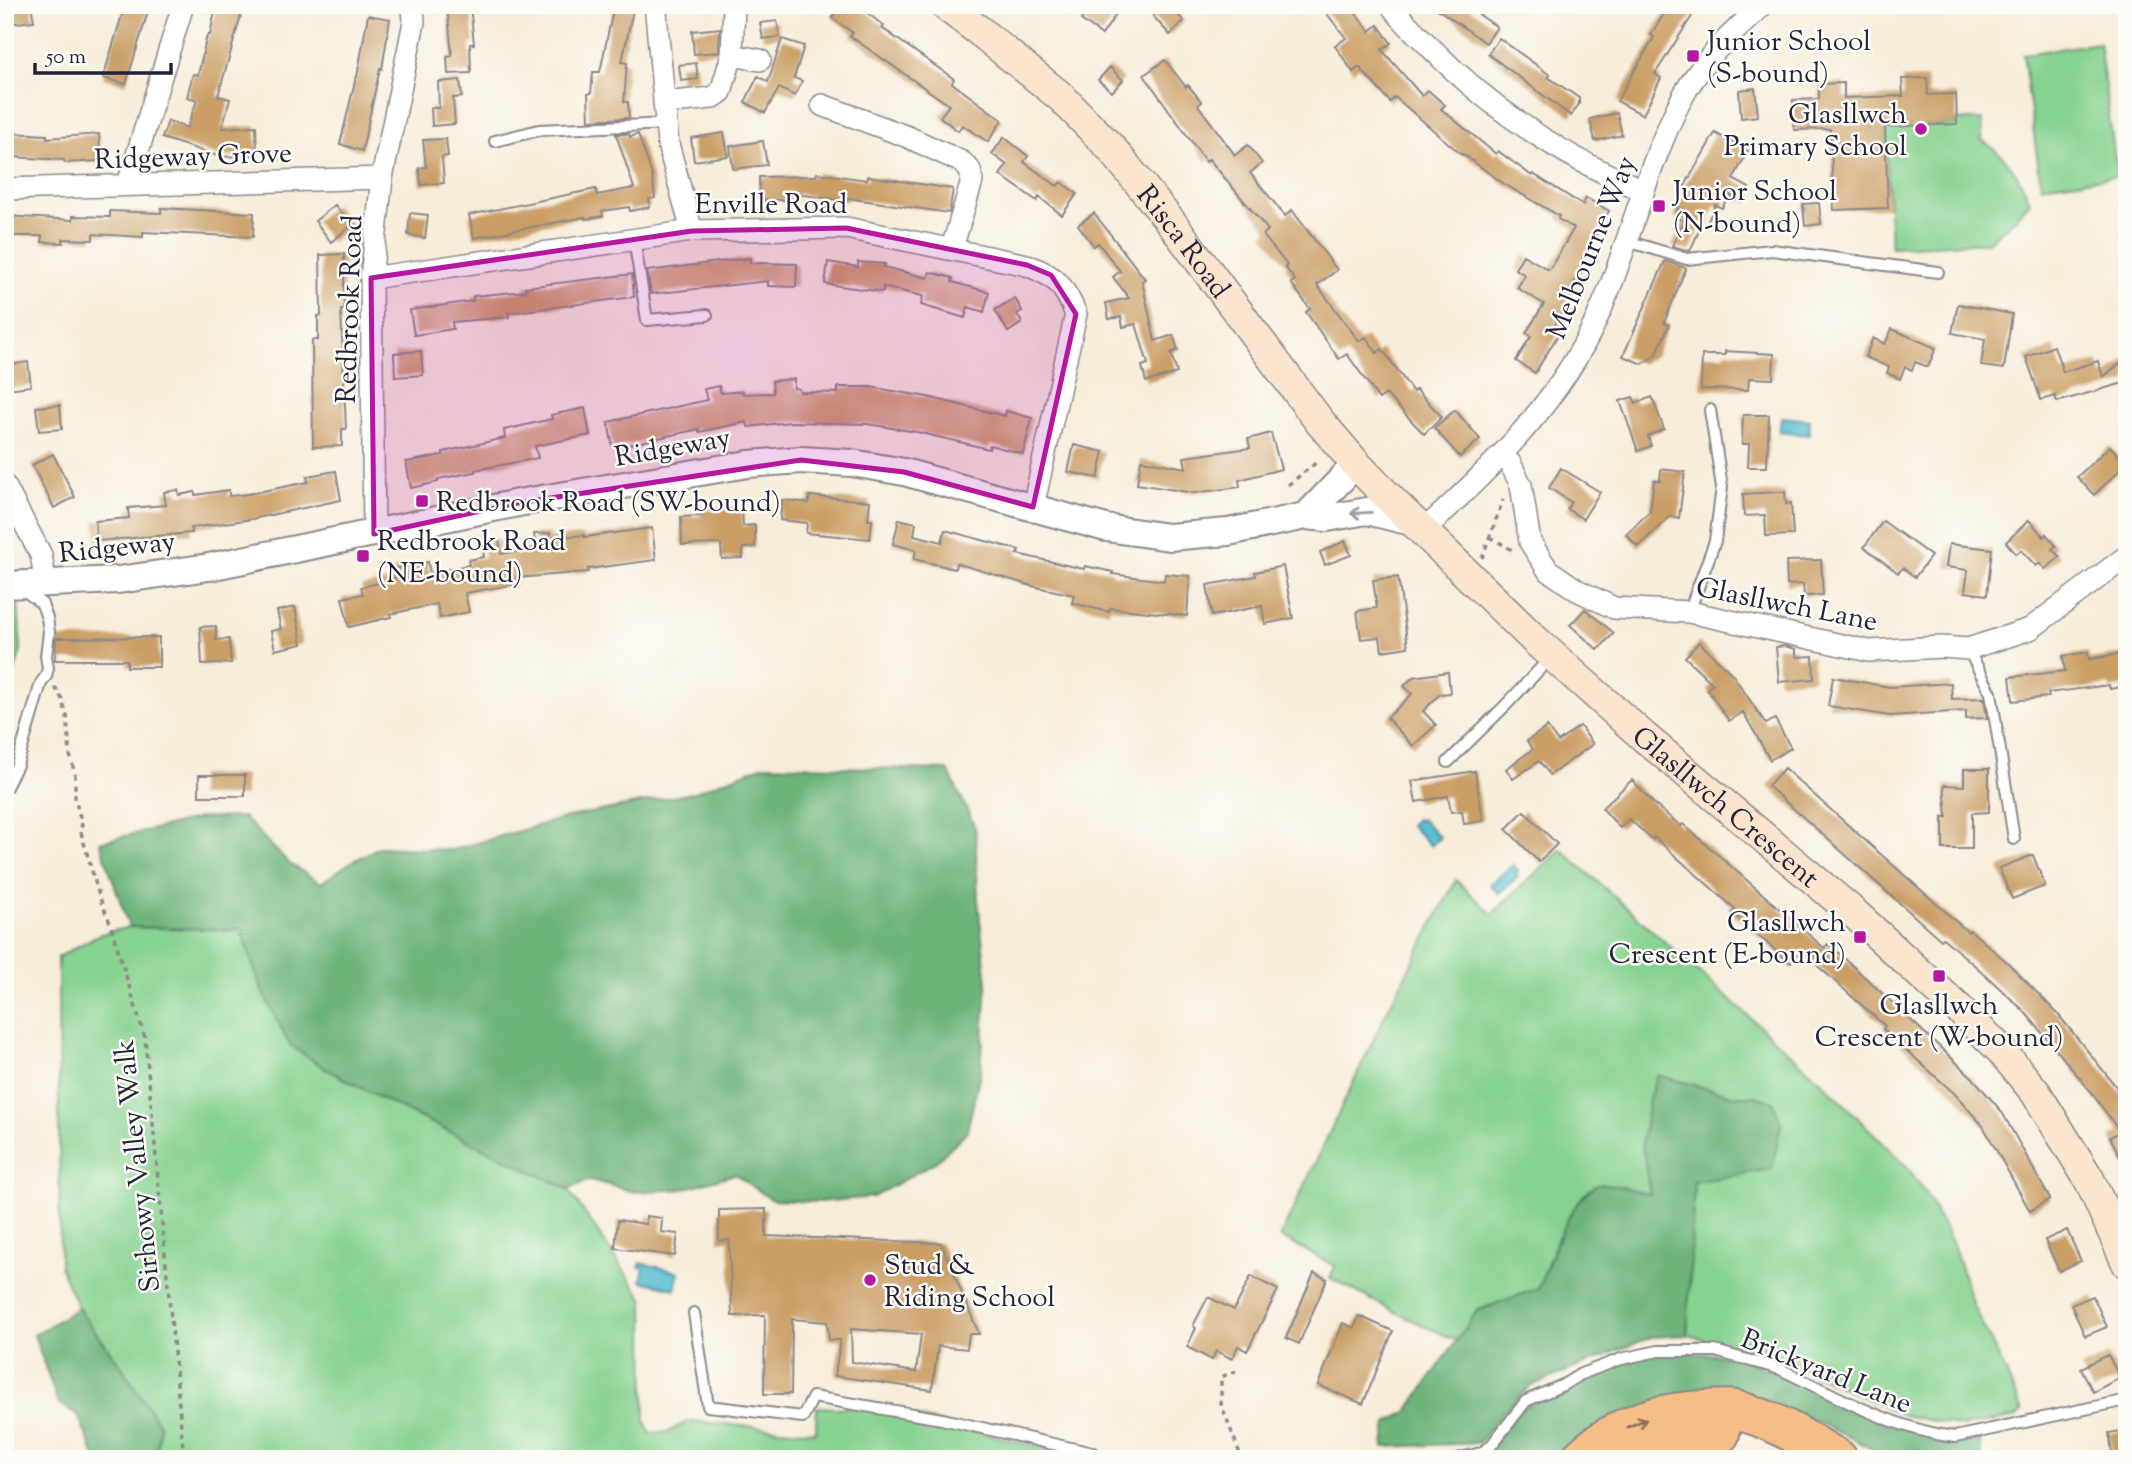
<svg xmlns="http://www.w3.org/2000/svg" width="2132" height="1464" viewBox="0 0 2132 1464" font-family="'Sorts Mill Goudy',serif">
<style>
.green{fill:#86d290;stroke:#547a66;stroke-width:2}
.forest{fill:#6cb47a;stroke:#476b5a;stroke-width:2}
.water{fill:#54bed0;stroke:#3b7086;stroke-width:2}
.building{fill:#ca9e65;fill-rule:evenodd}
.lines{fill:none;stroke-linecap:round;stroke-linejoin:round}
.service-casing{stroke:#8c888a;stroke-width:14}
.minor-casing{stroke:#8c888a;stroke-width:24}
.tertiary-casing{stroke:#8c888a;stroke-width:30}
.secondary-casing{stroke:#8c888a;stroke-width:33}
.motorway-casing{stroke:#8c888a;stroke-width:42}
.path{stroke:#8c888a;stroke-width:3.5;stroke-dasharray:5 5;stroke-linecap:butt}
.service{stroke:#fff;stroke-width:10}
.minor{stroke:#fff;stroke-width:21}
.tertiary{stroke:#fff;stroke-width:26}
.secondary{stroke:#fbe5cf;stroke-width:30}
.motorway{stroke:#f6be87;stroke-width:38}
.oneway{stroke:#9c9ca7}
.oneway2{stroke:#8c7061}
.marked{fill:#b5179e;fill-opacity:0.2;stroke:#b5179e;stroke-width:5;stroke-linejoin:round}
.poi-dot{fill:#b5179e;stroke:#fdfcf7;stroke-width:2.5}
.labels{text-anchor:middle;stroke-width:5;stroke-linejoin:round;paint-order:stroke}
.poi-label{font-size:28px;fill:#22223b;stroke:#fdfcf7;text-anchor:start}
.street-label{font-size:28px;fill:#22223b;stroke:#fdfcf7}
</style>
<rect width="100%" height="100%" fill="#fdfcf7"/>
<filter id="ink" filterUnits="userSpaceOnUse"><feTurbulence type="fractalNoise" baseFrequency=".0143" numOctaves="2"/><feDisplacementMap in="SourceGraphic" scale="14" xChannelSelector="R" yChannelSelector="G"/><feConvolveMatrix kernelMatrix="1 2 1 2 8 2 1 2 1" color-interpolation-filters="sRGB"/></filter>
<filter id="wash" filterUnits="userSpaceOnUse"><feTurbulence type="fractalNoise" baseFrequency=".00686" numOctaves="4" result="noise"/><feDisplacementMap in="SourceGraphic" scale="28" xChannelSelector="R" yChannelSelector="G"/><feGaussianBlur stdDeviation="1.57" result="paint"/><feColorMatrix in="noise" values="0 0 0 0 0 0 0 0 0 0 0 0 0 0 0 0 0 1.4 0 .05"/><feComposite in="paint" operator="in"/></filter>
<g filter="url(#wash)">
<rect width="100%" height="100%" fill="#f7edda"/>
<path class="green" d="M2099,43L2117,176L2041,186L2023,54Z
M1957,120H1982V140C2006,156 2020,175 2030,202L2014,220L1988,242L1891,247L1885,127L1957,124Z
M5,552L19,586L17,588L21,650L11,683L5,717Z
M1561,849L1821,1081L1907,1167L1925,1192L1953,1244L1974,1308L2005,1370L2022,1411L2017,1417L1963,1427L1903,1415L1772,1355L1687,1335L1694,1182L1754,1096H1735L1657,1076L1642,1142L1650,1195L1603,1184L1558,1237L1539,1288L1477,1310L1457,1341L1399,1314L1330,1278L1335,1266L1280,1237L1390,1005L1456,880L1492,914Z
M129,927L241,930L263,993L326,1069L390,1103L568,1189L644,1300L645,1421L650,1433L668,1432L689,1421L816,1432L817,1407L837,1408L851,1406L921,1418L1089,1459H156L160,1426L121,1366L78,1308L60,1267L58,957L98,935Z"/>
<path class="forest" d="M764,765L948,770L975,827L978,901L987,984L981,1069L967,1131L937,1161L873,1197L819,1202L772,1200L735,1174L683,1189L635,1192L590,1180L568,1189L390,1103L326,1069L290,1045L263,993L241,930L129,927L100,842L200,818L243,817L290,864L321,883L346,865L379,847L452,850L564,818L692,793Z
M1657,1075L1735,1096H1754L1773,1101L1781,1124L1772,1169L1694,1182L1687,1335L1651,1337L1531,1386L1504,1411L1479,1443L1384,1447L1387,1423L1407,1412L1477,1311L1539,1288C1549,1262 1572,1189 1602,1184C1614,1183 1638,1192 1650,1194L1642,1142L1649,1099Z
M78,1308L121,1366L160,1426L156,1459H96L78,1415L58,1403L34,1335Z
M1658,1351L1734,1356L1930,1434H1979L1982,1459H1888L1863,1444L1773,1401L1739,1397L1571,1459H1489L1490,1447L1519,1410L1563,1385Z"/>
<path class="water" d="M1781,417L1810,420L1809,435L1779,432Z
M1416,819L1418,821L1421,819L1440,837L1431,846L1410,825Z
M1513,865L1518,871L1516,873L1518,876L1499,894L1490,884Z
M641,1263L679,1272L675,1289L641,1281L644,1268L639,1267Z"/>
<g id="blocks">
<path class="building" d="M7,5H31L34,21L9,24Z
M125,5H150L126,84L103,78Z
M447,5H470L474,44H470L471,73L448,74L447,57L452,56Z
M614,5H634L622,62L627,63L624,102H628L629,118L589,120L588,94L591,93L593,72H600Z
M840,5H857L884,26L882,28L954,79L952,83L1002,120L988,142L962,125L958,131L940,117L949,105L850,36L853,33L832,18Z
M1091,5H1122L1102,35L1081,20Z
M1166,5H1169L1184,21L1170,35L1153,16Z
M1320,5H1349L1370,31L1378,25L1391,43L1382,50L1422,96L1428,90L1445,105L1441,109L1496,154L1498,151L1532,176L1533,174L1583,205L1586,198L1609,211L1582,260L1587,262L1568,293L1572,295L1555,324L1562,328L1535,373L1516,361L1531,336L1526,333L1544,304L1517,288L1525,275L1515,269L1523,255L1549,270L1574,228L1558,219L1559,216L1504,184L1463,154L1462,155L1395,97L1390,102L1359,67L1353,72L1335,46L1346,38Z
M1432,5H1465L1497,27L1486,43Z
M1669,5H1699L1655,74L1661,78L1643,115L1617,101L1654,37L1651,35Z
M216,6L242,12L218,96L230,99L222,128L256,126L257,155L221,157L162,138L168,121L187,128L197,100L187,97L193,74L198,75L207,35H210Z
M368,15L390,19L382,69L380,68L362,151L340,144L356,77H357Z
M777,21L780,37L763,39L760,23Z
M720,28L719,52L694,54L692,31Z
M1499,38L1550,75L1548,77L1579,98V104L1571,116L1488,54Z
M782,39L804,46L794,78L802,81L795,96L779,88L765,113L745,102L758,76L768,82Z
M1165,60L1186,87L1188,85L1202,102L1198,105L1235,155L1248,145L1262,163L1250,173L1285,216L1292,210L1337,270L1317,285L1359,341L1366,337L1377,353L1382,349L1413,392L1416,389L1442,417L1424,434L1386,394L1379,399L1347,354L1339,359L1306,312L1310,309L1291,283L1295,280L1285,267L1287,265L1263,235L1268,230L1209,159L1206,162L1144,75Z
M696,63L698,79L681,81L679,65Z
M1110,67L1123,80L1112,92L1098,80Z
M1927,78L1928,95L1956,94L1957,124L1885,127L1888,208L1834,210L1830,129L1794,130L1793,100L1819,99V84L1844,83V98L1903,96L1902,79Z
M460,80L462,97L453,98L455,124L432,126L431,108H439L438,82Z
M1755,88L1758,116L1741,118L1739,90Z
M1617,113L1622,135L1595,141L1590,119Z
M13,133L47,135V138L99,134L101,161L65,163L64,160L12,157Z
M724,133L728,156L694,161L691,138Z
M1715,133L1748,151L1733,179L1749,188L1741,202L1729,195L1722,208L1715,205L1705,228L1701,226L1690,251L1672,246L1684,221L1674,217L1687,188L1684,187Z
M616,134H629L630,137L638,134L652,175L655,198L649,199L650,207L630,211L629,207L602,211L603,216L585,219V217L474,238L469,215L596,189L597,195L634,188Z
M1004,137L1028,156L1024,162L1057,186L1061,182L1077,194L1062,215L1039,197L1037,201L1000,175L1007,165L992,154Z
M446,139L448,156L442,157L444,183L421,185L419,168L426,167L423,140Z
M763,141L767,165L733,169L730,146Z
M817,173L867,180L868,176L953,189L950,209L949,213L847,198V201L797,194V200H760L759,177L816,176Z
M1819,203L1821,224L1805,226L1803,204Z
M335,205L352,225L331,242L315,221Z
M161,208L254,213L253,237L143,232V237L93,234V240L63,239V243L42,242V236H5V216L73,220V216L110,217V211L161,213Z
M410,213L428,215L425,238L408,235Z
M1094,213L1145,279L1142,281L1155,341L1173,335L1178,350L1171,353L1177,373L1146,382L1142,366L1148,364L1136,324L1123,327L1121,317L1109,319L1106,303L1129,298L1113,277L1120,271L1098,243L1094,246L1078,225Z
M344,254V310H341L346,429H342V446L313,447L312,340H318V316H321L320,255Z
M750,258V263L797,264L796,287L768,286V281L651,294L647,271Z
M1665,261L1686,268L1664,323L1669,325L1656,355L1642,364L1623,356Z
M828,262L858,267V262L885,264L884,267L928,278L930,272L953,278L952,282L989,292L984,312L968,307L965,318L921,305L923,296L883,287V292L825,284Z
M632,274L634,297L508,313L509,317L452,322L453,329L414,335L410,310L473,301V296L526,291L525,287Z
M1015,298L1022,311L1017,314L1022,323L1008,332L995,310Z
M1958,304L2012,314L2004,369L1981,366L1985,339L1952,333Z
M1892,329L1936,348L1928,367L1915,362L1912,370L1905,367L1900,379L1887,373L1889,367L1865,357L1873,338L1885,344Z
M2054,346L2063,372L2098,361L2103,377L2127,358V382L2057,402L2055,396L2041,400L2026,357Z
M421,351L423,375L395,377L394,353Z
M1725,351L1774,354L1773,379L1749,378L1748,390L1701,389L1702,355H1725Z
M28,362L31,386L7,389L5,365Z
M794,379V388L799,389L800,392L838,393V387H870L928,397L1005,416L1006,411L1032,418L1023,454L990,445L989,449L917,432L867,424L790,422L748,427L747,422L699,432V429L613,448L608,422L707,400L704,389L719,386L721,393L743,391V394L773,393L772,381Z
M1633,397L1636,403L1652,397L1664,429L1648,436L1651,446L1638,451L1620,401Z
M60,405L62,429L39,431L36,407Z
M585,408L590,435L535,446L538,458L475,470V472L438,479V482L411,488L406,462L443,455V452L505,438L504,430L552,419L551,415Z
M1455,410L1480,439L1460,457L1434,428Z
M1743,415H1769L1767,467H1748L1749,444H1742Z
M1271,433L1281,469L1239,480L1240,487L1194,493L1137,484L1141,460L1186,468L1184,457L1250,448L1248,439Z
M1074,445L1104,452L1098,478L1068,472Z
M2110,446L2126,464L2094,495L2077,477Z
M53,454L75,497L54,508L32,465Z
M1561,468L1600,492L1583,519L1567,509L1571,502L1549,488Z
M1661,469L1685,472L1679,518L1670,516L1638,547L1626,534L1650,511L1654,480L1660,481Z
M336,471L341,500L252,519L191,528L192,533L97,541L95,521L129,518L128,508L166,505L164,492L178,490L179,495L195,492V495L229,490V496L248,494L308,482L307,476Z
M1777,492H1785L1786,504L1791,503L1793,535L1766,536L1765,515L1744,516L1743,494Z
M809,496L870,501L868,520H872L870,539L806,533L807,523L780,520L782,500L809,503Z
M742,509L743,526L755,525V547L743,548V558L722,559L721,544L682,545L681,517L701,516L700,510Z
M899,519L916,523L914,535L942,542L945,530L1019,550L1017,554L1084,569L1085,566L1113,572L1112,574L1164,581L1165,574L1190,576L1187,616L1110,608L1109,612L1072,603L1074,595L1032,586L956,563L955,569L914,559L916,550L893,544Z
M2029,520L2044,537L2046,534L2056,546L2052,549L2060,557L2045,569L2039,563L2036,566L2021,550L2016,554L2006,542Z
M1883,521L1931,556L1915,577L1903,568L1898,573L1864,547Z
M652,528L656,560L588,569V572L516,578L517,584L465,593L469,612L440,618L437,604L390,614L391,617L349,627L342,598L363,594L361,587L395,579L393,569L428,562L430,573L469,565L468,560L484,557L482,543L499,540L501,554L536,548L534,534L550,533V538L584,535V537Z
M1345,541L1351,555L1325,565L1320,552Z
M1949,544L1992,549L1987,595L1965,592L1968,570L1946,567Z
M1821,560L1823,595L1804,596L1803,584L1787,585L1786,561Z
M1283,566L1293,618L1265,624L1262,606L1212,616L1207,585L1256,576L1255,572Z
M1398,577L1408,647L1382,651L1380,637L1361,639L1357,611L1377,608L1373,580Z
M295,607L302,644L275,650L271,631L281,629L277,611Z
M1585,609L1614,633L1598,650L1570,625Z
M216,626V640L229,639L231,663L202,665L200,627Z
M159,637V667H127V660H55L56,638Z
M1699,642L1732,674L1766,724L1775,719L1791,748L1770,760L1743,712L1729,721L1707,689L1713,684L1685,657Z
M1784,646L1796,649V657L1813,656L1814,679L1779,682L1776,647Z
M2088,652L2089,659L2127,653V686L2110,689L2109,685L2048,693L2049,697L2013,701L2010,677L2065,671L2063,656Z
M1448,672L1450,693L1440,694L1423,711L1436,725L1413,746L1387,718L1412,694L1404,686L1413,677Z
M1833,677L1890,687L1951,683L1952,699L1984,698L1987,718L1966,719V711L1890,716L1828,706Z
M1580,726L1593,744L1550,775L1539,761L1513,779L1506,769L1533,749L1527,741L1547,727L1558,742Z
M1784,768L1968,932L1970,930L2007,962L2057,1013L2127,1100V1170L2110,1137L2120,1132L2088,1088L2024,1011L1980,970L1943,938L1941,940L1768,786Z
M1964,769H1989V812L1972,813V849H1943V817H1947L1944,785L1964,786Z
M1475,771L1483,821L1464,824L1462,811L1451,812L1448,796L1416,802L1412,781Z
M199,775H245V796H199Z
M1632,780L1655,805L1681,826L1683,824L1824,948L1828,944L1841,955L1973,1078L2002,1112L2050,1199L2030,1211L1983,1126L1955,1094L1883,1029L1885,1026L1801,951L1790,963L1732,913L1735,909L1654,837L1653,840L1629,819L1620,828L1602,808Z
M1524,811L1557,844L1539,862L1506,829Z
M2033,855L2045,886L2012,899L1999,868Z
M766,1209V1236L941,1243L979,1334H969L967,1349L938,1346L932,1390L835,1376L840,1340H829L827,1322L792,1319L791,1394H764L765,1315L732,1316L729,1240L719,1241V1210ZM851,1329L921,1334L916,1372L852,1362Z
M646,1216L662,1218L661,1232L678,1234L675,1256L615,1248L618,1220L646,1224Z
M2067,1230L2081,1261L2059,1271L2045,1240Z
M1314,1273L1327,1279L1299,1344L1286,1338Z
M1251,1276L1278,1290L1247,1351L1238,1346L1232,1359L1216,1351L1212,1360L1187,1347L1196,1328L1193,1326L1208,1297L1234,1310Z
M2093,1296L2107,1327L2085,1336L2071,1305Z
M1359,1316L1393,1331L1363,1404L1318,1385L1343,1323L1354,1328Z
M2108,1355L2120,1378L2093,1392L2081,1368Z
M2127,1430V1459H2113L2109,1433Z"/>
</g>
</g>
<g filter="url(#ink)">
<use href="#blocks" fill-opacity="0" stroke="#8c888a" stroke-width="2"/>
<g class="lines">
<g class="service-casing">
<path id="service" d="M495,141L539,130L667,124
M634,239L647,320L707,315
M1627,241L1687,259L1772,250L1938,272
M1689,612L1715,541L1722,487L1710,410
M1968,649L1991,693L2014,839
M1448,762L1506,705L1552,656
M5,789L17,765L41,683L46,676L48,668L46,656L49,632L47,618L42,604L24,590
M694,1313L708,1406L803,1417L813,1397L942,1419L1093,1453L1104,1459
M1457,1459L1481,1453L1490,1447L1526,1401L1563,1385L1581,1374L1621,1359L1658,1351H1715L1780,1369C1835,1395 1895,1430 1955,1437L2127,1400"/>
</g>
<g class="minor-casing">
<path id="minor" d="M658,5L656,13L668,144L692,231
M1391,5C1402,21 1417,34 1431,48C1492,110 1562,157 1643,190
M732,55L760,60
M664,103L712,98L721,92L732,55L734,5
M822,105L908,137L962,162L970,170L972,181L952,248
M128,184L183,5
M5,189L382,178
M371,278L692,231L846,228L1027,265C1057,277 1063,284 1076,314L1033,507
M1499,457L1510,463L1521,485L1530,542L1548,570L1577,590L1614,608L1689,612L1869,651L1942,647L1968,649L2030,629L2127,556
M5,486L41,555L46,585
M1424,530C1487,472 1551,410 1590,333C1619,274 1635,210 1659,149C1670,123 1680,97 1697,74C1715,48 1739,27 1763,5
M374,534L371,278L382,178L414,22L413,5"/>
</g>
<g class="tertiary-casing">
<path id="tertiary" d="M1306,516L1356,464
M5,585L118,580L209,567L518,503L748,464L801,460L852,463L904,472L1106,528L1169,537L1228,532L1306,516L1327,518L1367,511L1416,523"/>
</g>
<g class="secondary-casing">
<g id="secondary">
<path id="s1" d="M945,5L982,33L1061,97L1111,148L1174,226L1320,422L1356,464L1395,504L1536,641L1644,737L1855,914L1961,1011L2000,1049L2036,1093L2089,1179L2127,1263"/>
</g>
</g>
<g class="motorway-casing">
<path id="motorway" d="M1580,1459C1615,1425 1660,1411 1708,1410C1717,1410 1727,1408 1735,1410C1773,1418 1805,1440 1838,1459
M1629,1459C1658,1443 1686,1433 1720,1434"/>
</g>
<path class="path" d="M1288,485L1317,462
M1490,537L1512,550
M1482,558L1503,500
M55,687L62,699L67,716L70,755L75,774V798L82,825L80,829L100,899L109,920L145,1038L184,1459
M1236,1371L1221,1377V1404L1242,1459"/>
<use href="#service" class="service"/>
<use href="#minor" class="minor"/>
<use href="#tertiary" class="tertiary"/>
<use href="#secondary" class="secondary"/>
<use href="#motorway" class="motorway"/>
</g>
<defs><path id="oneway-shaft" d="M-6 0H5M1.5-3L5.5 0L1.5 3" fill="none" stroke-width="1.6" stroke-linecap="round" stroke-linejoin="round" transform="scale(1.75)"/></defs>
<use class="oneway" href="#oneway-shaft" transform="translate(1361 513) rotate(177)"/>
<use class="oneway2" href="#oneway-shaft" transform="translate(1637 1423) rotate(-23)"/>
</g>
<path class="marked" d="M846,228L1027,265L1051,275L1076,314L1033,507L904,472L801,460L518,503L374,534L371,278L692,231Z"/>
<g class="poi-dot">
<rect x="1686" y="49" width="14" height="14" rx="3.5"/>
<circle cx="1921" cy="129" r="7"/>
<rect x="1652" y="199" width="14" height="14" rx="3.5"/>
<rect x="415" y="494" width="14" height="14" rx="3.5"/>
<rect x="356" y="549" width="14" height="14" rx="3.5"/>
<rect x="1853" y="930" width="14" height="14" rx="3.5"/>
<rect x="1932" y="969" width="14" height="14" rx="3.5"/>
<circle cx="870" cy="1280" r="7"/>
</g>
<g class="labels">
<g class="poi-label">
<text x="1707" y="50">Junior School<tspan x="1707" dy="32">(S-bound)</tspan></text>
<text x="1907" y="123" text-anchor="end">Glasllwch<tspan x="1907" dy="32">Primary School</tspan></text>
<text x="1673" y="200">Junior School<tspan x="1673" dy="32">(N-bound)</tspan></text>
<text x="436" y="511">Redbrook Road (SW-bound)</text>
<text x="377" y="550">Redbrook Road<tspan x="377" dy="32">(NE-bound)</tspan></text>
<text x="1846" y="931" text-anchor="end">Glasllwch<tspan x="1846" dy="32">Crescent (E-bound)</tspan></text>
<text x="1939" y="1014" text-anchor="middle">Glasllwch<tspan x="1939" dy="32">Crescent (W-bound)</tspan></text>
<text x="884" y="1274">Stud &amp;<tspan x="884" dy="32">Riding School</tspan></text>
</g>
<g class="street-label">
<text transform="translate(193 155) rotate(-2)" y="10">Ridgeway Grove</text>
<text x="771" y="213">Enville Road</text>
<text dy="10" stroke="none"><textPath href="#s1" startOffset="338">Risca Road</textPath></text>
<text transform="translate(1590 247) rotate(-68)" y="10">Melbourne Way</text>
<text transform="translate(348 309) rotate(-88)" y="10">Redbrook Road</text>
<text transform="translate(672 446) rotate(-10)" y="10">Ridgeway</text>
<text transform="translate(117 546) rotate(-6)" y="10">Ridgeway</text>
<text transform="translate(1787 603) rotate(11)" y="10">Glasllwch Lane</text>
<text dy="10" stroke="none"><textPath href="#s1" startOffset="1124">Glasllwch Crescent</textPath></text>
<text transform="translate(136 1166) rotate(-96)" y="10">Sirhowy Valley Walk</text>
<text transform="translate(1827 1370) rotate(22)" y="10">Brickyard Lane</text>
</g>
</g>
<rect width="2132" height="1464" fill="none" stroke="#fdfcf7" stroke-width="28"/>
<path d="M35 63v10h136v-10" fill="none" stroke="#22223b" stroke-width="3.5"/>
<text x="46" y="63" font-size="21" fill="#22223b" stroke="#fdfcf7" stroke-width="5" paint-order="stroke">50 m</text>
</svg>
